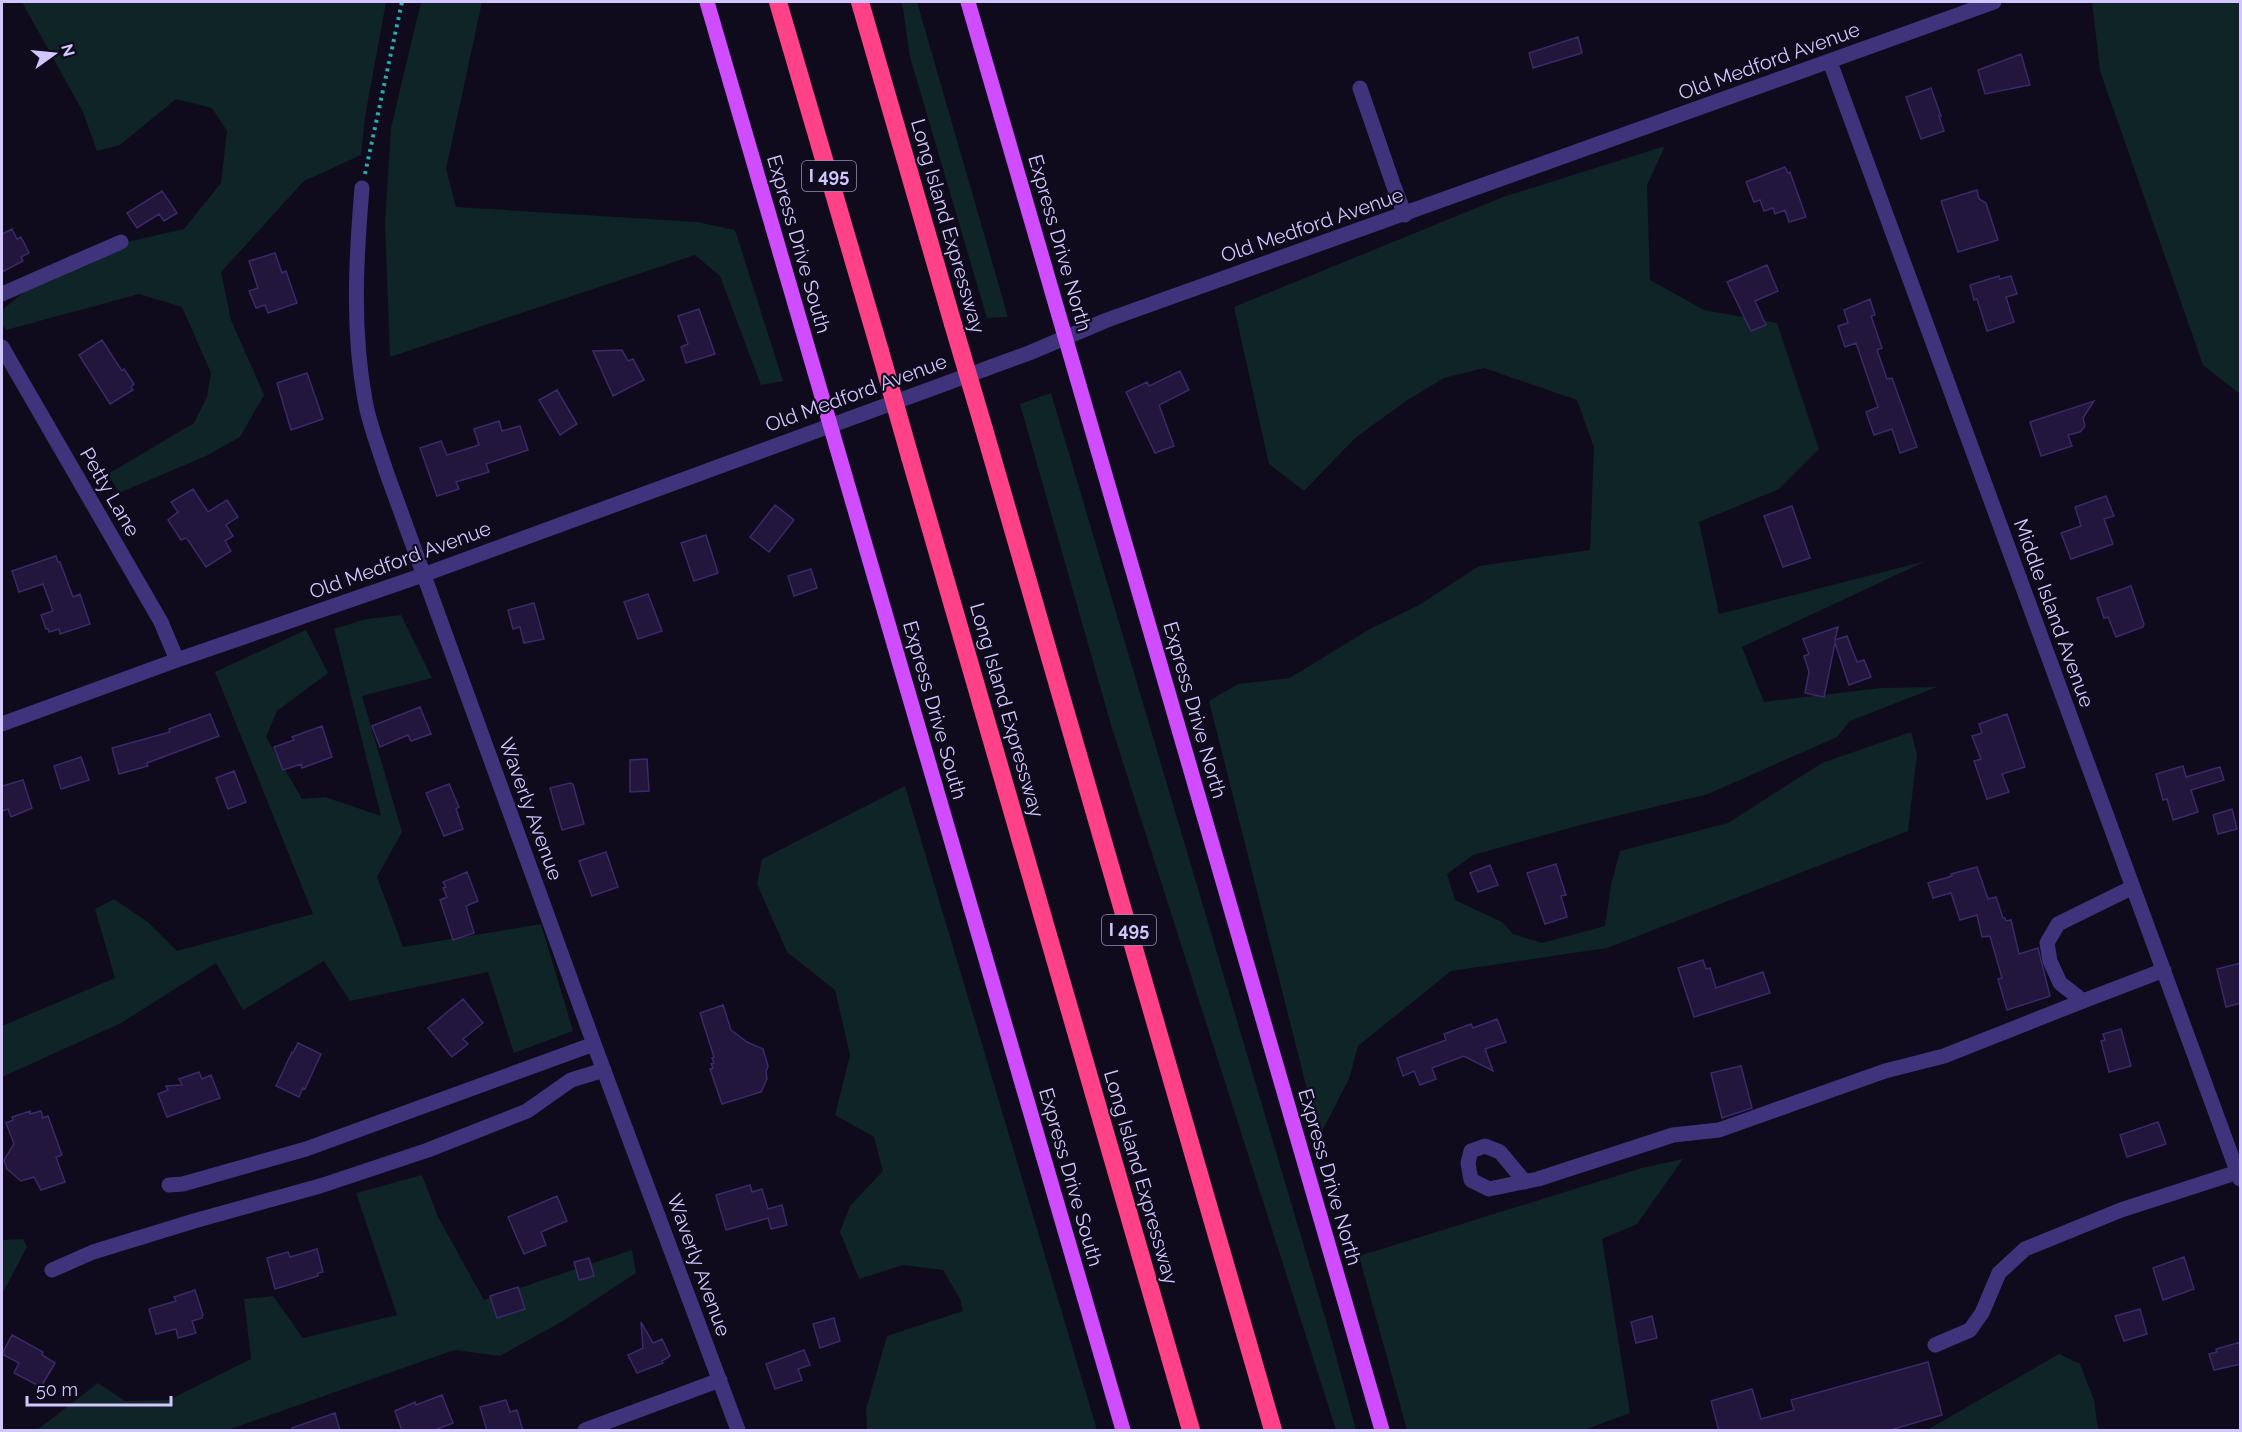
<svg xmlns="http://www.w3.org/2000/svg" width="2242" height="1432" viewBox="0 0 2242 1432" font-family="Raleway,sans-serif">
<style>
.green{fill:#0e2426}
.building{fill:#22163d;stroke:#3c286a;stroke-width:1.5}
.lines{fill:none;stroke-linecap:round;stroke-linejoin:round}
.path{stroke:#2aa9af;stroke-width:4;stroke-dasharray:3 4.5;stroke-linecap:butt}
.minor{stroke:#3f347c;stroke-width:15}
.major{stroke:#cf4dff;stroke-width:15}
.highway{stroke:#ff4188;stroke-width:18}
.highway-bridge{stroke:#ff4188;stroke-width:18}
.labels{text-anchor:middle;stroke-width:4.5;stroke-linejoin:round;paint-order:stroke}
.shield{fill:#0f0b1c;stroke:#988ebb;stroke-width:1.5}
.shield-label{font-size:18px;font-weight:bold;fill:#d2c6ff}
.street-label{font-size:20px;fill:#d2c6ff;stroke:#0f0b1c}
</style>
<rect width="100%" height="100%" fill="#0f0b1c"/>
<path class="green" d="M22,2H386L365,117L361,155L304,181L221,272L231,320L264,395L240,437L206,456L119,493L108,474L194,423L207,397L211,373L182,307L139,294L6,330L2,324V310L70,255L184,229L221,183L227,131L212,108L176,99L120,145L97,151L83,112Z
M421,2H482L446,169L456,207L697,222L735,230L783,381L761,385L720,276L695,255L390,357L385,223L391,128Z
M902,2H917L1008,317L987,318L910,57Z
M2092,2H2240V394L2203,365L2100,71Z
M1665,146L1647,185L1650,280L1704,310L1777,323L1819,449L1779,489L1699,522L1719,614L1926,561L1742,647L1764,702L1881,688L1937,687L1850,721L1837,737L1708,794L1588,823L1473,855L1447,874L1455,900L1502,922L1513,934L1542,943L1605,926L1611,885L1620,851L1728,823L1822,763L1911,732L1917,754L1908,831L1607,948L1451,971L1358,1046L1349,1079L1319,1137L1209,701L1238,684L1290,678L1368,630L1419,605L1479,566L1590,550L1594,447L1577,400L1484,368L1444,378L1406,401L1355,438L1304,491L1269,464L1234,307L1503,197Z
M1051,393L1330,1334L1356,1430H1336L1111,725L1020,404Z
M401,615L432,678L362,696L402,832L377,877L403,947L541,924L573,1031L514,1053L488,972L350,1001L324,961L243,1010L216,963L121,1023L2,1077V1026L115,978L95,909L114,899L149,923L177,951L313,914L215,672L306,630L328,673L277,711L266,737L302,799L325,797L381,816L334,629L366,619Z
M905,786L1097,1430H867L866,1409L887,1336L963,1311L960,1299L943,1270L903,1265L859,1279L840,1232L850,1206L883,1171L874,1137L835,1115L850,1055L835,990L787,952L757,884L762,859Z
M1683,1159L1637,1224L1602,1239L1630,1413L1584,1430H1407L1359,1256L1642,1168Z
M422,1175L438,1217L484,1300L632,1250L636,1273L563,1321L500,1356L454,1350L228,1430H37L98,1383L125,1401L169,1400L251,1359L244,1299L273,1296L303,1338L397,1315L356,1193Z
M23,1239L27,1247L2,1294V1240Z
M2059,1354L2080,1364L2094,1400L2098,1430H1927Z"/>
<path class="building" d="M1578,37L1582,53L1533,68L1529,53Z
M2021,54L2030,85L1985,94L1978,70Z
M1931,88L1941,116H1939L1944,131L1921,139L1906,97Z
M1785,167L1788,173L1790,172L1806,217L1789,222L1785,210L1775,214L1773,208L1764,211L1760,200L1754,202L1746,182Z
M1977,190L1979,199L1986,203L1998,240L1958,252L1941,201Z
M162,191L177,213L164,221L159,214L137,228L127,213Z
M12,229L17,239L21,237L29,253L21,257L23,261L2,272V234Z
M275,253L282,273L286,271L297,303L268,313L265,305L256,308L249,291L258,288L249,261Z
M1767,265L1778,291L1755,301L1766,325L1751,331L1727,282Z
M1999,276L2000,279L2011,276L2017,294L2006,297L2014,322L1987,331L1977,299L1974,300L1970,285Z
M1870,299L1875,315L1871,316L1882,348L1877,350L1887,379L1892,378L1917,447L1900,453L1892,429L1874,435L1866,412L1878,407L1856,343L1845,347L1838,326L1848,323L1844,310Z
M699,309L715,354L686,363L681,347L688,344L678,316Z
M102,340L122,371L124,369L134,384L131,387L133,390L110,404L79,355Z
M622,350L628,361L633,359L644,380L613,396L593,351Z
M1180,371L1189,390L1159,405L1174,446L1155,453L1126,392L1147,382L1149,386Z
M307,373L323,419L291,430L277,383Z
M557,390L577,424L560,435L539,400Z
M2094,401L2083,418L2085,426L2080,432L2068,435L2072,446L2041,456L2030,422Z
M499,421L502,431L520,426L528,450L486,464L489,472L456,482L459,489L437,496L420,448L441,441L447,455L479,445L474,429Z
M193,489L208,512L227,500L238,517L226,525L233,536L225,541L231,551L206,567L188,540L185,538L181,540L168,520L178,512L171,502Z
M2106,496L2114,516L2104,519L2113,544L2071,559L2061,533L2081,526L2075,507Z
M775,505L794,520L769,552L750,537Z
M1792,506L1810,558L1783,567L1764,516Z
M706,535L718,573L694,581L681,543Z
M56,556L58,562H60L73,597L80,594L90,624L60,634L59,629L49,632L48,629H46L41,615L53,611L43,584L19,592L12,571Z
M811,569L817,588L794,596L788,576Z
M2131,586L2144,624L2143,627L2116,637L2108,617L2104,618L2097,598Z
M648,594L662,631L638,639L624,602Z
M534,603L544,639L524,643L520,627L513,629L508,610Z
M1838,627L1835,640L1847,636L1857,662L1864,660L1871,677L1849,685L1835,643L1824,697L1805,693L1809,672L1804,656L1809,654L1803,639Z
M420,707L431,734L411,741L408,735L380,747L372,726Z
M210,714L219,736L147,763L148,766L119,774L112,748L170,732L169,729Z
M2007,714L2025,767L2002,774L2009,792L1987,799L1974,761L1981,759L1972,736L1982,733L1979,724Z
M322,726L332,757L302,768L301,764L283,770L274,747L294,740L292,737Z
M81,757L89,780L61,789L54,766Z
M647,759L649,791L630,792V760Z
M2183,766L2186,777L2220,767L2224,780L2191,790L2198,812L2173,820L2167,799L2163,800L2156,774Z
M234,771L246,802L228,809L216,778Z
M23,780L32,808L11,817L8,809L2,811V786Z
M570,783L573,784L584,824L562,830L550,788Z
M449,784L459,807L456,809L463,829L444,836L426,793Z
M2232,809L2237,829L2218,834L2213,815Z
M606,852L618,887L592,896L579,861Z
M1556,864L1566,895L1561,896L1567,917L1545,924L1527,873Z
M1490,865L1498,885L1478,892L1470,873Z
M1977,867L1988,899L1996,897L2003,918H2005L2006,921L2011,920L2019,954L2038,948L2050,996L2007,1010L1998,979L2002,978L1990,936L1982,937L1977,915L1960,920L1951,893L1933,898L1928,883L1952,876L1951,874Z
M467,872L478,901L466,906L474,933L453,940L440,900L447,897L443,888L446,887L443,882Z
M1703,960L1706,969L1710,968L1716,988L1763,972L1770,993L1694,1017L1678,968Z
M2241,963V1003L2226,1007L2217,969Z
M463,999L483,1023L463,1039L468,1044L452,1057L428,1028Z
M723,1005L731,1030L747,1042L763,1049L768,1066L766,1072L767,1079L761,1092L722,1104L710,1069L713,1068L711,1064L714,1063L712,1058L714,1057L700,1013Z
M1497,1019L1506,1042L1485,1049L1493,1071L1464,1056L1432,1068L1436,1079L1420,1085L1414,1071L1403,1076L1397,1058L1446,1040L1444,1034L1471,1024L1473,1028Z
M2121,1029L2131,1066L2109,1072L2101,1041L2105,1040L2103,1034Z
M298,1043L321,1054L305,1089L303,1088L299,1097L276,1086L292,1052L293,1053Z
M1741,1066L1752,1108L1722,1118L1711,1073Z
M199,1072L202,1079L211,1075L220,1098L167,1117L158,1094L168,1090L166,1086L182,1085L179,1079Z
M30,1111V1114L41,1111L43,1118L48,1116L62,1155L56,1157L65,1182L41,1190L34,1177L21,1181L7,1169L4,1160L14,1144L6,1123L13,1120L12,1117Z
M2158,1122L2166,1144L2127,1157L2120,1135Z
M750,1185L752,1192L762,1189L768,1209L782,1205L787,1225L771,1229L768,1218L726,1230L716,1195Z
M557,1196L567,1221L541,1232L546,1245L524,1254L508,1217Z
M317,1249L323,1272L318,1273V1276L275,1289L267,1258L288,1252L290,1257Z
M2184,1257L2194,1289L2163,1300L2153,1268Z
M589,1258L594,1276L579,1280L574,1262Z
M518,1287L525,1309L497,1318L490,1296Z
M195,1290L203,1315L202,1318L192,1321L196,1333L178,1338L176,1329L156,1334L149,1309L176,1301L174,1297Z
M2140,1309L2147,1334L2124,1341L2115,1316Z
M1652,1316L1657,1338L1636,1343L1631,1322Z
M834,1318L840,1341L820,1348L813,1324Z
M641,1322L653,1343L662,1339L670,1356L662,1361L663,1363L637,1373L628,1355L643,1348Z
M12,1335L43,1352L42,1355L55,1363L41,1387L14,1373L19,1363L2,1354Z
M2241,1342V1364L2214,1370L2209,1354L2217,1352L2216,1349Z
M804,1350L810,1365L798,1369L802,1380L775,1389L766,1364Z
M1928,1362L1942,1415L1887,1431H1719L1711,1401L1752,1389L1761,1419L1794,1410L1791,1400Z
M442,1395L453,1423L432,1431H402L395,1411L415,1402L416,1405Z
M506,1400L510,1412L517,1410L523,1431H487L480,1407Z
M335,1413L340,1431H293L292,1428Z"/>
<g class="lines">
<path class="path" d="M365,174L402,2"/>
<path class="minor" d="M1830,62L2240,1179
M1360,88L1393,184L1405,215
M362,188C356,259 352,330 365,400C369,424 379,448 386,471L594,1044L738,1430
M2,294L121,242
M2,347L161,622L177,660
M2,724L177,660L423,575L1029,353L1107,320L1994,2
M2133,887L2058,924L2047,943L2050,961L2060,983L2083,1001L2164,970
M1525,1182L1500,1152L1485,1146L1471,1151L1468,1163L1471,1180L1489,1189L1538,1179L1673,1135L1719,1130L1885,1071L1944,1056L2083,1001
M169,1185L183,1184L306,1149L594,1044
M52,1270L93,1252L194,1221L320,1186L428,1150L527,1111L571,1080L604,1070
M1935,1345L1970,1330L1982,1313L1999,1273L2025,1249L2121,1210L2238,1172
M585,1430L720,1380"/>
<path class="major" d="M707,2L1123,1430
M968,2L1382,1430"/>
<path class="highway" d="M778,2L880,351
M860,2L953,324
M984,429L1273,1430
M910,457L1191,1430"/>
<path class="highway-bridge" d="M953,324L984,429
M880,351L910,457"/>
</g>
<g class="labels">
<g class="shield">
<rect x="802" y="161" width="54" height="30" rx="4.5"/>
<rect x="1102" y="915" width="54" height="30" rx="4.5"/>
</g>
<g class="shield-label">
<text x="829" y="182">I 495</text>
<text x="1129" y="936">I 495</text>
</g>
<g class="street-label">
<text transform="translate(1769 61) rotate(-20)" y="7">Old Medford Avenue</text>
<text transform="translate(1312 225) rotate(-19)" y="7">Old Medford Avenue</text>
<text transform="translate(948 226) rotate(74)" y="7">Long Island Expressway</text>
<text transform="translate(1060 243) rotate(74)" y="7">Express Drive North</text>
<text transform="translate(799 244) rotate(74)" y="7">Express Drive South</text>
<text transform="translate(856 393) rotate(-20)" y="7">Old Medford Avenue</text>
<text transform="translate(110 492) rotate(60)" y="7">Petty Lane</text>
<text transform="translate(400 560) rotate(-20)" y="7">Old Medford Avenue</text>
<text transform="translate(2054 613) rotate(70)" y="7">Middle Island Avenue</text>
<text transform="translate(935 710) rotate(74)" y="7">Express Drive South</text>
<text transform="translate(1007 710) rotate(74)" y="7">Long Island Expressway</text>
<text transform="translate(1195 710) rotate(74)" y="7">Express Drive North</text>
<text transform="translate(531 809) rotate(70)" y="7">Waverly Avenue</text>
<text transform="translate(1071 1177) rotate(74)" y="7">Express Drive South</text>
<text transform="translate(1141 1177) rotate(74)" y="7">Long Island Expressway</text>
<text transform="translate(1330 1177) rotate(74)" y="7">Express Drive North</text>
<text transform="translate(699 1265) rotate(70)" y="7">Waverly Avenue</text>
</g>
</g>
<rect width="2242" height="1432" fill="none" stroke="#d2c6ff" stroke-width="6"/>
<g transform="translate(54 54) rotate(75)" stroke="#0f0b1c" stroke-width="4.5" paint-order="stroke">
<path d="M0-4.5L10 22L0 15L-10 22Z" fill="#d2c6ff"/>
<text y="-9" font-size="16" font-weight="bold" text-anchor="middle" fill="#d2c6ff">N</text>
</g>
<path d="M27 1396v9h144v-9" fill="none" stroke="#d2c6ff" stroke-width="3"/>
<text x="36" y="1396" font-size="18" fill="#d2c6ff" stroke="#0f0b1c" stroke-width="4.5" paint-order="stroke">50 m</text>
</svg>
